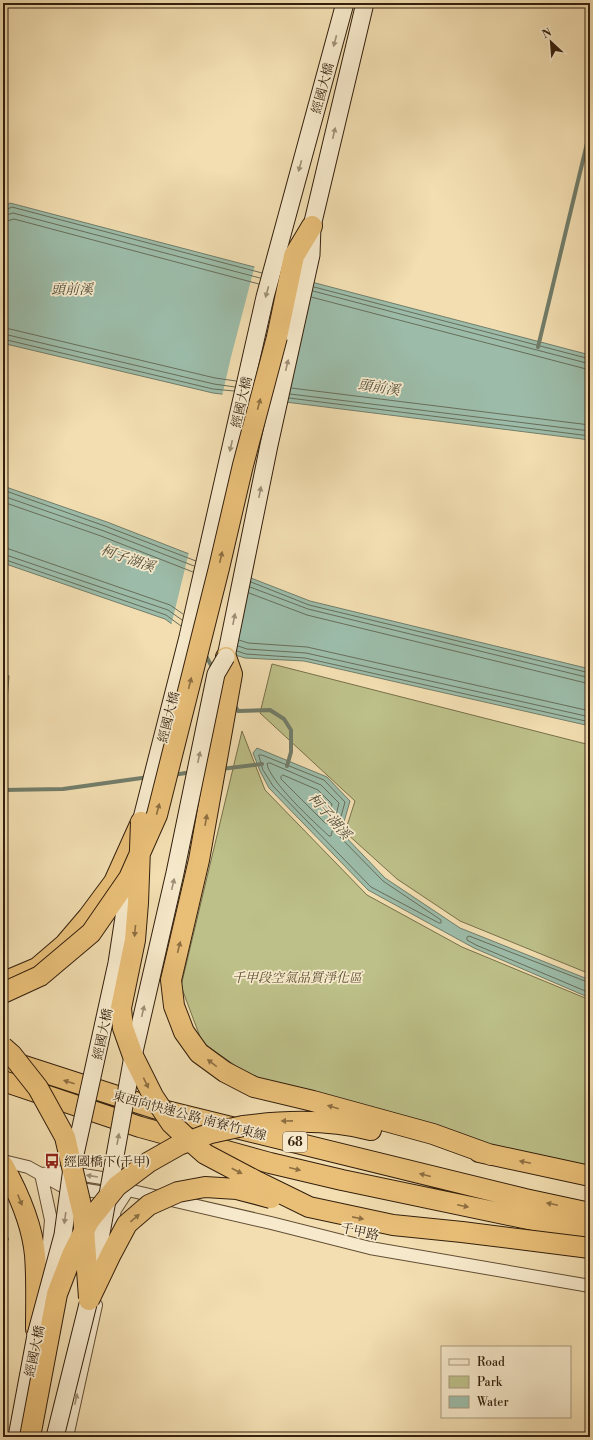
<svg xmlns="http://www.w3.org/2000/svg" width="593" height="1440" viewBox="0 0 593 1440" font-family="'Libre Bodoni','Noto Serif TC',serif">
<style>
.green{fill:#bdc089;stroke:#78704a}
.water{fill:#9cbca9;stroke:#727d6a}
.pier{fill:#f2deb1}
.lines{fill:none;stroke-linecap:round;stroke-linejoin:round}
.shore{stroke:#686e5a;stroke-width:1}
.stream{stroke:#727d6a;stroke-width:4}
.minor-casing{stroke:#634f35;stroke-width:14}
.secondary-casing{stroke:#331f0c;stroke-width:19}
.trunk-casing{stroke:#331f0c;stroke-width:22}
.minor{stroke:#f7eacc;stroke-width:12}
.secondary{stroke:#f7eacc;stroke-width:17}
.trunk{stroke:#e9bf78;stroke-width:20}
.secondary-bridge-casing{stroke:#331f0c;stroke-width:19;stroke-linecap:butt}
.trunk-bridge-casing{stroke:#331f0c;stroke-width:22;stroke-linecap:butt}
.secondary-bridge{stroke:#f7eacc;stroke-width:17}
.trunk-bridge{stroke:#e9bf78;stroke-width:20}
.oneway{fill:#9f8f76}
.oneway2{fill:#8e6f42}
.labels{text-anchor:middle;stroke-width:3.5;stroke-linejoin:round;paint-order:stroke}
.shield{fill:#f7eacc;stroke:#6e5c46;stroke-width:1}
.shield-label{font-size:12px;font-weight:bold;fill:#331f0c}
.street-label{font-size:13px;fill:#331f0c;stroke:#f7eacc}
.park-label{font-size:13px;font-style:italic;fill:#5c4f32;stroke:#f7eacc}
.poi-label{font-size:13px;fill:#331f0c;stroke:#f7eacc;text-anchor:start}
.water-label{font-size:14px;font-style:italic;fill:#524e3b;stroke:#f7eacc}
</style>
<rect width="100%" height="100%" fill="#f2deb1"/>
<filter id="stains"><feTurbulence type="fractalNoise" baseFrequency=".005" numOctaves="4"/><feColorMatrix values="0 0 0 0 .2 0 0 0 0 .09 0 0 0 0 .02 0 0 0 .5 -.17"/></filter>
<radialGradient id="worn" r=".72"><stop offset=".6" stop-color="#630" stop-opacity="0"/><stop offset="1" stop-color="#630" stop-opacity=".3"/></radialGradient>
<path class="green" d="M272,664L590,745V974L460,921L397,879L345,832L355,801L260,713Z
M3,670L9,676L3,749Z
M242,731L265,790L367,895L462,947L590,1000V1170L494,1151L264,1086L202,1042L181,986Z"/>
<path class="water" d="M10,203L590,355V440L213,393L6,344L3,346V208Z
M3,486L107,522L310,601L590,669V726L304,661L245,658L199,644L165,619L3,563Z
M257,748L327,777L350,801L341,832L385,878L460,928L590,980V998L474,948L368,890L269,788L260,771L253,753Z"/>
<path class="pier" d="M255,265L311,280L286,404L222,396L231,357Z
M189,552L250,575L232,656L198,646L171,626Z"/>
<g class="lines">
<path class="shore" d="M3,211L12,207L262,273
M3,216L13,213L260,278
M3,222L14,219L259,284
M314,287L590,359
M313,291L590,364
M311,297L590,370
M3,329H10L215,378L236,381
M3,335H8L214,384L235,387
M3,341L7,340L213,389L234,391
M291,388L590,425
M290,394L590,431
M289,398L590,436
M3,490L105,526L196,561
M3,496L104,531L194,566
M3,502L101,536L193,572
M3,548L9,549L170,605L183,614
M3,554L168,610L182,620
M3,559L166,615L181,626
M251,582L309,605L590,673
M250,587L308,609L590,678
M249,593L307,615L590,684
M239,640L248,643L307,647L590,711
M238,646L247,649L306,653L590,717
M237,651L246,654L305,658L590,722
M259,755H262L324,780L345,802L337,831L338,835L383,881L441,920V923H439L371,887L273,786L263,770Z
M270,763L321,785L339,803L331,836H329C314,822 270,782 267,764Z
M283,775L318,790L332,804L327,823H325L281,779V777Z
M590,983L469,936L467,937V940L476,945L590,993"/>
<path class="stream" d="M538,347L590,131
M205,654L213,669
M234,704L238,711L270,710L284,719L291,730V752L287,766
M221,769L262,764
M173,775L192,772
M3,790L63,789L149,777
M3,1240L7,1239"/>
<g class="minor-casing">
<path id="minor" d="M3,1161L28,1167L62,1186L105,1193L116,1192
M41,1174L65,1172L108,1179L128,1190L271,1223L370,1248L590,1286
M41,1174L51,1220L46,1276
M106,1250L115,1210L128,1190
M67,1437L96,1305"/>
</g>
<g class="secondary-casing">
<path id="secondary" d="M226,657L269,445L311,255L312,226L365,3
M141,822L188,637L265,297L345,3
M17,1437L36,1335"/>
</g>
<g class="trunk-casing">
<path id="trunk" d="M277,337L294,256L312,226
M226,657L232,674L199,860L171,980L174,1006L184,1032L199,1053L225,1072L254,1087L313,1101L433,1134L491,1155
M3,981L11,979L37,968L65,944L88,917L114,882L141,822
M12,1062L154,1108L525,1199L590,1213
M3,1081L140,1127L270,1163L342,1180L590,1232
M244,1126C287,1120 329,1119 371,1130
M479,1152L590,1176
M3,1165C18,1192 32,1224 35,1255C37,1279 36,1305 36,1329"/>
</g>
<use href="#minor" class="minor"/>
<use href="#secondary" class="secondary"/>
<use href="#trunk" class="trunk"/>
<g class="secondary-bridge-casing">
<path id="secondary-bridge" d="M36,1335L63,1235L72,1168L117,963L130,878
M55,1437L89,1300L133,1056L175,873L216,674L226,657"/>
</g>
<g class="trunk-bridge-casing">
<path id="trunk-bridge" d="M141,822L138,903L135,940L121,1008L123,1028L133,1056L153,1096L171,1123L188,1139L205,1154L258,1182L309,1207L393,1225L462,1232L590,1248
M3,993L40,976L91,933L129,878L157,815L219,568L243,465L277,337
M3,1047L12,1055L38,1088L65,1137L83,1214L89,1298
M89,1300L111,1254L127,1224L149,1205L178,1192L205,1187L237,1189L271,1198
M30,1437L57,1294L72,1255L89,1221L117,1186L149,1162L179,1145L211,1133L243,1126"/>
</g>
<use href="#secondary-bridge" class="secondary-bridge"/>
<use href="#trunk-bridge" class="trunk-bridge"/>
</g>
<defs><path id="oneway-solid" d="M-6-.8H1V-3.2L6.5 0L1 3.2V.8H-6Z"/></defs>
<g class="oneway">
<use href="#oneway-solid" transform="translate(335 41) rotate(105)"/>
<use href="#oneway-solid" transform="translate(334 133) rotate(-77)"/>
<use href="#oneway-solid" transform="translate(300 166) rotate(105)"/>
<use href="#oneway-solid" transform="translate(267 292) rotate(105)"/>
<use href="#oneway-solid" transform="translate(287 365) rotate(-77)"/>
<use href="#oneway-solid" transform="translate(231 446) rotate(103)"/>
<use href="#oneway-solid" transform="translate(260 492) rotate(-79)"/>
<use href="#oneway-solid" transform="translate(234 619) rotate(-79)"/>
<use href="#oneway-solid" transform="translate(199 757) rotate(-78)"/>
<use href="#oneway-solid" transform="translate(173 884) rotate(-77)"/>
<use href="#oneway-solid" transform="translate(143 1011) rotate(-77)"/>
<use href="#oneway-solid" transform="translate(118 1139) rotate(-80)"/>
<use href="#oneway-solid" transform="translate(92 1176) rotate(-171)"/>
<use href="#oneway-solid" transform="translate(65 1218) rotate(98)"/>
<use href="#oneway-solid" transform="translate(76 1399) rotate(-78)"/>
</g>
<g class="oneway2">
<use href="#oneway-solid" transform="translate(259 404) rotate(-75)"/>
<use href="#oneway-solid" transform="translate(221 557) rotate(-77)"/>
<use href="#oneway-solid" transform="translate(190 683) rotate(-76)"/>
<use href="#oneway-solid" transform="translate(158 809) rotate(-75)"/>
<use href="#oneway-solid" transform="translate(206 820) rotate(-80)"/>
<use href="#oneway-solid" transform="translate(135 931) rotate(95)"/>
<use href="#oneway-solid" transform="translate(179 947) rotate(-76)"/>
<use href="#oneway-solid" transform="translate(212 1063) rotate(-143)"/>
<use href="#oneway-solid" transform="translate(69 1082) rotate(-162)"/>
<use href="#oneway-solid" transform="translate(146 1083) rotate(64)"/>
<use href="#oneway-solid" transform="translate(333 1107) rotate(-164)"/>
<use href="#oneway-solid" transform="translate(287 1121) rotate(179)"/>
<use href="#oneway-solid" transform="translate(525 1162) rotate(-168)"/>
<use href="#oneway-solid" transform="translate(295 1169) rotate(14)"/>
<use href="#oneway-solid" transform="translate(237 1171) rotate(28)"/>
<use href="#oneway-solid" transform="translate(425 1175) rotate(-166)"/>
<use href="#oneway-solid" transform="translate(20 1200) rotate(68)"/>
<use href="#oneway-solid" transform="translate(552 1204) rotate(-168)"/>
<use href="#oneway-solid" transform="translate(463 1206) rotate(12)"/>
<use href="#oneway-solid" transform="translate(135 1218) rotate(-40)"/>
<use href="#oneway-solid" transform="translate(358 1218) rotate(11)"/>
</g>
<defs>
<g id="bus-bare" transform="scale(1.2)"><path d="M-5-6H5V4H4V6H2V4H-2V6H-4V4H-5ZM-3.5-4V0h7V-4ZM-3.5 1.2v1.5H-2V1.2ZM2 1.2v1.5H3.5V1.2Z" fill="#8f2418" stroke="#f7eacc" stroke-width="2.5" paint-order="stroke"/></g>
</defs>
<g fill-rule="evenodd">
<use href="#bus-bare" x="52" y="1161"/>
</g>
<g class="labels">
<rect class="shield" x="283" y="1132" width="24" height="20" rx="3"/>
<g class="shield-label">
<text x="295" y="1146">68</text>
</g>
<g class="street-label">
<text transform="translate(322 88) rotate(-75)" y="5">經國大橋</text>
<text transform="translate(241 402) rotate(-77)" y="5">經國大橋</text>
<text transform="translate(168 717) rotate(-76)" y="5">經國大橋</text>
<text transform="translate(102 1034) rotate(-78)" y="5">經國大橋</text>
<text transform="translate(190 1115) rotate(15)" y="5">東西向快速公路 南寮竹東線</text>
<text transform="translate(360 1231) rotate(12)" y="5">千甲路</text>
<text transform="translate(34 1351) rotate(-78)" y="5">經國大橋</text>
</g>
<g class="park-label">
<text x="297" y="982">千甲段空氣品質淨化區</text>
</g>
<g class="poi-label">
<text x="64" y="1166">經國橋下(千甲)</text>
</g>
<g class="water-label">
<text x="72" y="294">頭前溪</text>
<text transform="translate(379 387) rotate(9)" y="5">頭前溪</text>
<text transform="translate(128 558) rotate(19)" y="5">柯子湖溪</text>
<text transform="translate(330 816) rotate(49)" y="5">柯子湖溪</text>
</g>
</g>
<rect width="593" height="1440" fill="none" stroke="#f2deb1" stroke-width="16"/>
<rect x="4" y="4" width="585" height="1432" fill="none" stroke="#331f0c" stroke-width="2"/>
<rect x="8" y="8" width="577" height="1424" fill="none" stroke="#331f0c"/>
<rect x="441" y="1346" width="130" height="72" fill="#f7eacc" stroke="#a9997f"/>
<rect x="449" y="1359" width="20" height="6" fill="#f7eacc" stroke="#a9997f"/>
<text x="477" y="1366" font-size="12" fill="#331f0c">Road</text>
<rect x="449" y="1376" width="20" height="12" fill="#bdc089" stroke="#a9997f"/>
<text x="477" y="1386" font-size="12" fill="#331f0c">Park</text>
<rect x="449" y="1396" width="20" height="12" fill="#9cbca9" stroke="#a9997f"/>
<text x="477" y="1406" font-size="12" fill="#331f0c">Water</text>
<g transform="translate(551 42) rotate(334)" stroke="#f7eacc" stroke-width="3" paint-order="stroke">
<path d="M0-3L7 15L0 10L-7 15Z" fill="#331f0c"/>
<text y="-6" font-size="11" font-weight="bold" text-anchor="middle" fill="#331f0c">N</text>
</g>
<rect width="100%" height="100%" filter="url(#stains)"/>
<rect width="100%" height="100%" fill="url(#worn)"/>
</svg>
